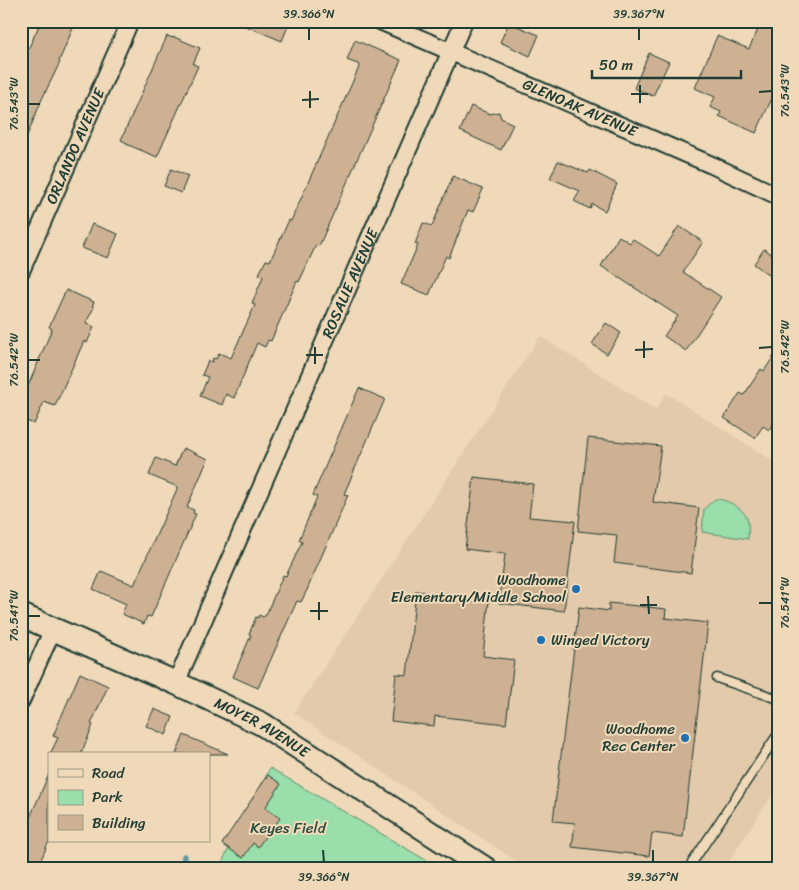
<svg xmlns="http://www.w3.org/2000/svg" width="799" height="890" viewBox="0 0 799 890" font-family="Sriracha,sans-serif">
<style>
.built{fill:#e2caab}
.green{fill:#99deab;stroke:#5c8e70}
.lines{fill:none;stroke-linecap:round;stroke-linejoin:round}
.stream{stroke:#639ba5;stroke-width:5.5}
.building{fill:#ceb192;stroke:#1f3d34}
.lane-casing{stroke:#1f3d34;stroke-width:11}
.street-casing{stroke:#1f3d34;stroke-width:20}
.secondary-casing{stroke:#1f3d34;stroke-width:26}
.lane{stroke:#f0d9b9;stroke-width:8}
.street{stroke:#f0d9b9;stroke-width:16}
.secondary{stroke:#f0d9b9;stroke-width:22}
.ticks{fill:none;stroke:#1f3d34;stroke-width:2}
.poi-dot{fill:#1f6fb2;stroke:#f0d9b9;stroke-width:2}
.labels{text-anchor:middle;stroke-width:4;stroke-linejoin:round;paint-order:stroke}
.street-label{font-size:15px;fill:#1f3d34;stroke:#f0d9b9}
.poi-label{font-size:15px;fill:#1f3d34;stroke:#f0d9b9;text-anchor:end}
.park-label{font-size:15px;fill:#2b4d40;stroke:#f0d9b9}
.neatline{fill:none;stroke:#1f3d34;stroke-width:2}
.ticks-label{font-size:12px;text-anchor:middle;fill:#1f3d34}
</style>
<rect width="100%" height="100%" fill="#f0d9b9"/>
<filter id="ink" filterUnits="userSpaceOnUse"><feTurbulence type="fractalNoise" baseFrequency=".02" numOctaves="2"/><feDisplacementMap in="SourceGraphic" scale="10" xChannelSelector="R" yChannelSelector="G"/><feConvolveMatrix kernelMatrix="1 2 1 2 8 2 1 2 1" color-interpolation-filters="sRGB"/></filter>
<g filter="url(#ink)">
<path class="built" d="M540,336L656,410L666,393L778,464V786L724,869H528L294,713Z"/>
<path class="green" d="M715,499C727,499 747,509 748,523C749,528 748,534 748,539L702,532L704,509Z
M270,768L424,859L439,869H224L223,860Z"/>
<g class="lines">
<path class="stream" d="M183,869L184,856"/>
</g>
<path class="building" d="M41,21H76L59,61L60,62L42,99L22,148L21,65Z
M234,21H290L282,41Z
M762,21H778V85L756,133L719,116L721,112L710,107L715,97L695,88L717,36L749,49Z
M509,23L539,35L530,56L500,42Z
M167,36L173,38L174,37L200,48L193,64L198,66L157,157L126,144L127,143L121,140Z
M355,40L401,60L319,246L316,245L299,282L297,281L271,341L268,340L265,347L257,343L234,398L226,394L222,405L200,396L208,377L202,375L208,361L212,362L213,358L216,359L219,353L231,358L255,305L252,303L263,277L259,274L266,260L270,261L289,220L291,221L360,65L347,60Z
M649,53L669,62L653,96L634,88Z
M471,106L490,114L499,112L501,118L513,124L501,150L460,131Z
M558,161L588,173L590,170L617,184L605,211L592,204L590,209L574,201L580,191L550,178Z
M171,169L188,176L181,193L164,186Z
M453,176L483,189L473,212L468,210L449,258L446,256L429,295L401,284L418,245L415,244L423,223L432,226Z
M92,224L118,234L108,258L82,248Z
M679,226L703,242L683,272L721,297L686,351L664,336L678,316L601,266L619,236L630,243L633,239L659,256Z
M764,249L778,259V263L769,275L754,264Z
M66,290L94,302L92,306L94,307L86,323L94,327L87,343L84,341L55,406L44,402L34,424L21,419V389L26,391L52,329L49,327Z
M606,323L621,333L607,354L592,344Z
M778,350V416L769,430L763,426L755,438L724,418L740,393L744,395L761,369L764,371Z
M359,388L385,399L344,494L348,495L307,590L301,602L297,601L258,688L233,677L251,635L249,634L256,617L258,618L259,615L263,617L266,615L283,575L286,576L302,542L299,540L317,497L313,495Z
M588,438L661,446L653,502L699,508L691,573L614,563L617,535L578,531Z
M183,448L208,459L187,507L194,510L193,513L196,514L151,617L147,616L144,624L122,614L126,604L93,589L101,571L134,585L178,487L149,475L156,458L175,466Z
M474,477L533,484L529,517L575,521L564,611L499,603L505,554L465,549Z
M416,591L489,600L483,656L514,660L506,724L435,716L434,726L391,721L396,674L407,675Z
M609,603L666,609L665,618L708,623L683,837L652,833L649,856L572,847L575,823L553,821L579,607L609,611Z
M80,673L108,686L91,724L93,725L81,754H50L58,738L53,736Z
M154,709L173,717L166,735L146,726Z
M184,735L228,754H176Z
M49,774V841L37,869H21V819L28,822Z
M268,775L281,784L265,808L280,818L267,836L266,835L258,847L253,843L243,858L222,844Z"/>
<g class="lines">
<g class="lane-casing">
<path id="lane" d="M717,678L778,699
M688,869L778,734"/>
</g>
<g class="street-casing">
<g id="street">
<path id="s1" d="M380,21L714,166L778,196"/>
<path id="s2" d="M21,271L130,21"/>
<path id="s3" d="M176,683L464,21"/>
<path d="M21,701L53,629"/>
</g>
</g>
<g class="secondary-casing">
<g id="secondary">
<path id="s4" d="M21,615L176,683L262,724L486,869"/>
</g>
</g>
<use href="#lane" class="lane"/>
<use href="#street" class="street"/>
<use href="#secondary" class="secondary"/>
</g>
</g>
<path class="ticks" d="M309,28V40M639,28V40M640,85V103M310,91V108M759,92L772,91M631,94H648M302,100L319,99M28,104H40M644,341V358M315,347V364M759,348L772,347M635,350L653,349M306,355H323M28,360H40M648,596L649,614M319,602V620M759,603H772M640,605H657M310,611H328M28,616H40M323,850L324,862M653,850V862"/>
<g class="poi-dot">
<circle cx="576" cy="589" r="5"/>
<circle cx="541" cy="640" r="5"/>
<circle cx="685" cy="738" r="5"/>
</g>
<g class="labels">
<g class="street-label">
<text dy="5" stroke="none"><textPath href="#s1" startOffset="218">GLENOAK AVENUE</textPath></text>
<text dy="5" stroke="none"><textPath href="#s2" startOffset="136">ORLANDO AVENUE</textPath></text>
<text dy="5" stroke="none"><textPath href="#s3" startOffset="436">ROSALIE AVENUE</textPath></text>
<text dy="5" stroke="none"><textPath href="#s4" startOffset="266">MOYER AVENUE</textPath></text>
</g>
<g class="poi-label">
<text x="566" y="585">Woodhome<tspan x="566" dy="17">Elementary/Middle School</tspan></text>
<text x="551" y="645" text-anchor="start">Winged Victory</text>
<text x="675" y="734">Woodhome<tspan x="675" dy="17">Rec Center</tspan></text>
</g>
<g class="park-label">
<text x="288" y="833">Keyes Field</text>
</g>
</g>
<rect width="799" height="890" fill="none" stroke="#f0d9b9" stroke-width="55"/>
<rect x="48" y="752" width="162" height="90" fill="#f0d9b9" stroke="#9c9b84"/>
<rect x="58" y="769" width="25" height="8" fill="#f0d9b9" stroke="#9c9b84"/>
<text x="92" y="778" font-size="15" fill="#1f3d34">Road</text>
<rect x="58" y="790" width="25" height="15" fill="#99deab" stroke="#9c9b84"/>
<text x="92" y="802" font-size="15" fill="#1f3d34">Park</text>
<rect x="58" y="815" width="25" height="15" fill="#ceb192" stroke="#9c9b84"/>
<text x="92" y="828" font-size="15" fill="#1f3d34">Building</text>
<path d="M592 70v8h149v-8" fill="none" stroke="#1f3d34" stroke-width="2.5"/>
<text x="599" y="70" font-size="15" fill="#1f3d34" stroke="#f0d9b9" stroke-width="4" paint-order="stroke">50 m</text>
<rect x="28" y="28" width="744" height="834" class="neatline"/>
<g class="ticks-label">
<text x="309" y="18">39.366°N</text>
<text x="639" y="18">39.367°N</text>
<text transform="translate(785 91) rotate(-90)" y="4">76.543°W</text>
<text transform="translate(14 104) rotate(-90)" y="4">76.543°W</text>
<text transform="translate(785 347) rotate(-90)" y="4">76.542°W</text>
<text transform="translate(14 360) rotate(-90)" y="4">76.542°W</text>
<text transform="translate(785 603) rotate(-90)" y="4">76.541°W</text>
<text transform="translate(14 616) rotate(-90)" y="4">76.541°W</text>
<text x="324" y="881">39.366°N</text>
<text x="653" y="881">39.367°N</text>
</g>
</svg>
